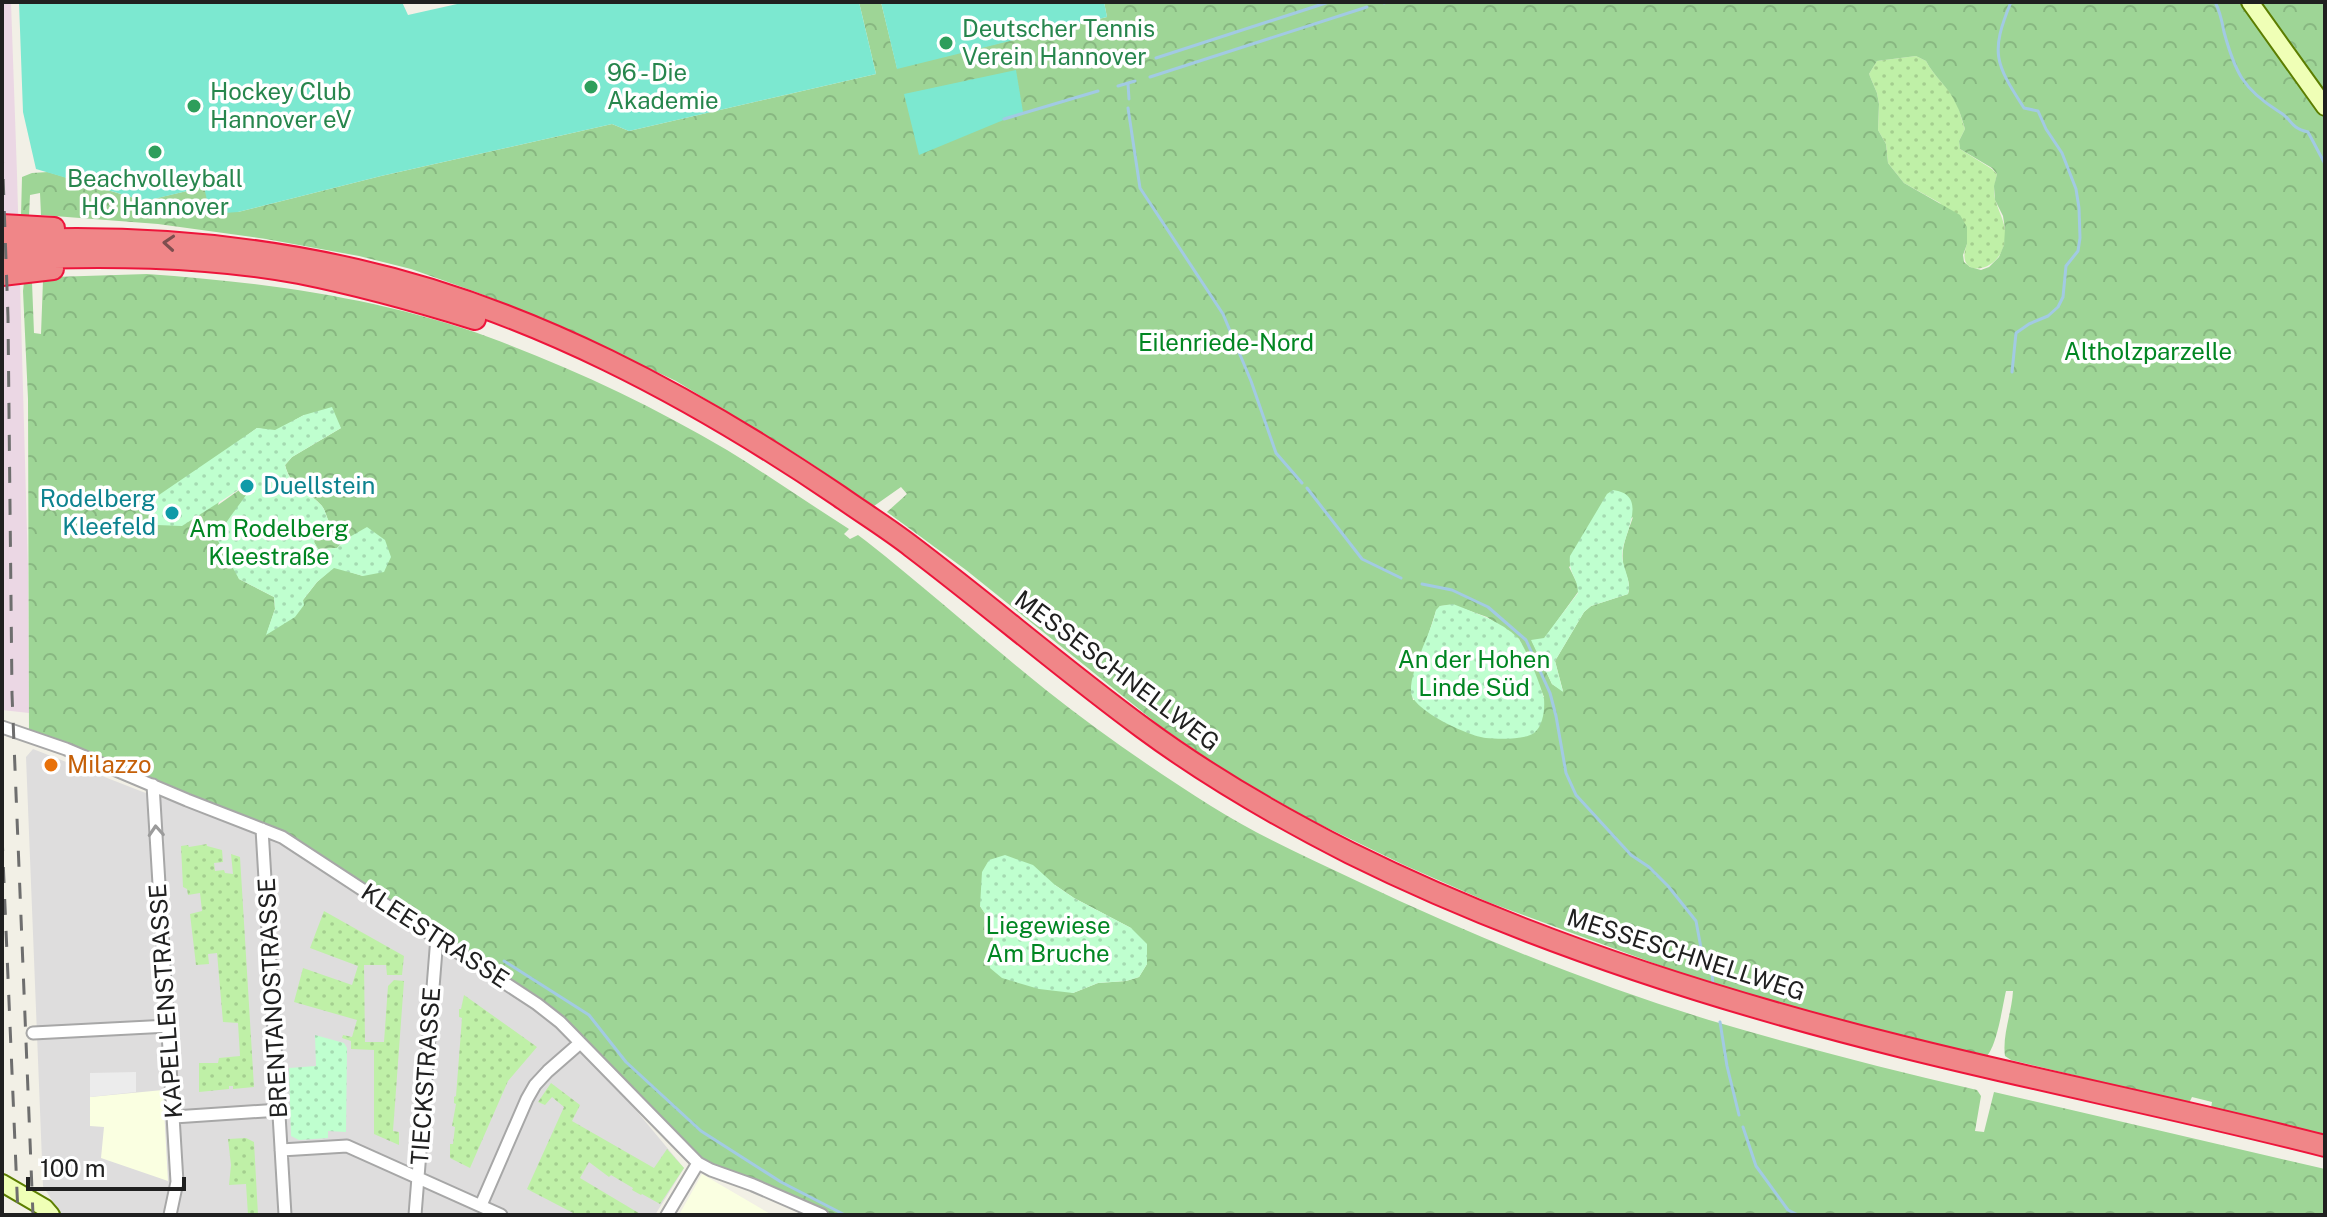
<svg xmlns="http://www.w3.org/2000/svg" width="2327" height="1217" viewBox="0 0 2327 1217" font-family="'Public Sans',sans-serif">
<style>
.residential{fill:#dedddd}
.education{fill:#faffe1}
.railway{fill:#ebd7e4}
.grass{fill:url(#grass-dots)}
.forest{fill:url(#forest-crowns);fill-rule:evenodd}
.park{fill:url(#park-dots)}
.pitch{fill:#7ce8d0}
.parking{fill:#ececec}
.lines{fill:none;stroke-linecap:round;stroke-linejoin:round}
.stream{stroke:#a2cae3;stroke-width:3}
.street-casing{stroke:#a7a7a7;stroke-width:15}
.secondary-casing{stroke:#5c7e00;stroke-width:20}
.highway-casing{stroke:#ed153b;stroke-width:24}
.street{stroke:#fff;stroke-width:11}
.secondary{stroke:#efffb6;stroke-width:16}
.highway{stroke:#f08688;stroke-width:20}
.rail{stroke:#6e6e6e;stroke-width:3;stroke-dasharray:16 16;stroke-linecap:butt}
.oneway{stroke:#7e4e4f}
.oneway2{stroke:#9b9b9b}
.leisure-dot{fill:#2e9e5b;stroke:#fff;stroke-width:3}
.culture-dot{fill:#0f9aa8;stroke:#fff;stroke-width:3}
.food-dot{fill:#e8710a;stroke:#fff;stroke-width:3}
.labels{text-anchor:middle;stroke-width:7;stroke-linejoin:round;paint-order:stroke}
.leisure-label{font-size:24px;fill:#27864d;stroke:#fff;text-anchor:start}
.park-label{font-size:24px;fill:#018622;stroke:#fff}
.culture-label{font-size:24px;fill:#0d838f;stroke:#fff;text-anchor:start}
.street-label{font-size:24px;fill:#202020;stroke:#fff}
.food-label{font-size:24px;fill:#c56008;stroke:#fff;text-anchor:start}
</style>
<defs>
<pattern id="grass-dots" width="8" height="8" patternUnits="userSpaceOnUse" patternTransform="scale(2)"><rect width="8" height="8" fill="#bff0a7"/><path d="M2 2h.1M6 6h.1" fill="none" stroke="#a4ce8f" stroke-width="1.8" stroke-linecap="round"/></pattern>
<pattern id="forest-crowns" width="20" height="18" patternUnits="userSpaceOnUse" patternTransform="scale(2)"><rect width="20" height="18" fill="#9ed596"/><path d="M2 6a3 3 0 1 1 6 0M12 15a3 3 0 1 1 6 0" fill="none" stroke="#88b781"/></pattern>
<pattern id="park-dots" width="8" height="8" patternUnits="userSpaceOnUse" patternTransform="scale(2)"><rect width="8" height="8" fill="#bfffcf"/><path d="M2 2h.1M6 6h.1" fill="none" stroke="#a4dab1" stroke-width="1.8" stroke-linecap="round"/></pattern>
</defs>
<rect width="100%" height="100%" fill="#f2f0e6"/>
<path class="residential" d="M33,749L143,792L262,829L437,937L580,1043L684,1168L655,1215H59L58,1210L43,1186L26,757Z"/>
<path class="education" d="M163,1090L168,1181L101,1158L104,1127L90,1126V1097Z
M702,1174L772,1215H679Z"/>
<path class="railway" d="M2,2H11L17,174L28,568L29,713L2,710Z"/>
<path class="grass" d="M1916,56L1926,61C1934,77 1949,87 1957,104C1960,111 1962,121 1965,129L1959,141L1960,149L1992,169L1997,174C1995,183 1993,191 1995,199C2000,216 2010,229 2003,248C1994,275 1954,277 1967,244L1940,203L1904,183L1888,163L1886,144L1878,130L1879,104L1877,93L1869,74L1877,61Z
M207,844V846L222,850L223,862L214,863L215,871L224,870L225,873L233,874L231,854L240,857L254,1087L233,1089V1086H229V1089L199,1092V1063H218L219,1058L240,1056L238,1023L223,1022L217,953L208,954L209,964L196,965L190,914L202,911L200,893L188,895L187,889L183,887L181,846L188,845L189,847Z
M324,911L404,956L402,975H387L386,965H364L365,1042H384L388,986L394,980L404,981L393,1131L399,1132V1145L374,1134V1050L351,1049V1041L342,1038L343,1035L352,1037L357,1020L294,1002L303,968L352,985L358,966L310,948Z
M464,995L537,1047L508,1081L470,1168L450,1158V1144H453L455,1127L452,1126L456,1104L454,1103V1097L456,1096L462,1018L459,1017V1009H461Z
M551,1083L580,1105L572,1121L654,1168L667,1149L684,1168L660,1204L642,1194L641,1195L632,1190L633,1188L611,1175L609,1177L589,1162L580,1178L642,1215H577L527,1189L564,1107L552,1097L545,1105L538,1102Z
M246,1138L254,1142L258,1215H248L246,1184L229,1185L231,1165L228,1139Z"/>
<path class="forest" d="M859,2H881L897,68L1107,17L1104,2H2325V1136L2211,1108L2212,1102L2192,1097L2189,1103L2011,1060L2005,1056C2002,1035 2012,1012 2013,991H2006C2002,1008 1997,1048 1985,1058L1830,1020L1702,981L1488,902L1404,865L1309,819L1224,770L1160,726L966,570L887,512L907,494L901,487L874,506L803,458L676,381L551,322L476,292L411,269L359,256L266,239L158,224L41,215L40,193L30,195L29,216H21L22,177L32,173L48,172L144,201L204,187L238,212L381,176L612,124L629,131L876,74ZM1916,56L1926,61C1934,77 1949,87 1956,104C1960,111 1962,120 1965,129L1959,141L1960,149L1992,168L1997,174L1994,186L1995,200L2003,216L2005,229L2004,245L1999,257L1989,267L1981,270L1970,267L1964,262L1963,255L1967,244V227L1960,215L1904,183L1888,163L1886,144L1878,130L1879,104L1877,93L1869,74L1877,61ZM1633,517C1628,532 1621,546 1623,562C1624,574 1632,582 1628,594L1591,606L1584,612L1555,661L1563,691L1552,684L1532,641L1544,639L1578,592V585L1569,567ZM1453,605L1487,617L1519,639L1544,697L1413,700L1411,689L1436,611L1440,606Z
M147,274C262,282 382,298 491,338C572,368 653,406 727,450C768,475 808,503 849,529L844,534L850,539L858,535L866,541C927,589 985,641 1046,690C1099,732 1154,770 1211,806C1257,835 1308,858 1357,881C1470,935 1589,983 1709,1020C1797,1046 1887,1069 1977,1090L1981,1096L1975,1131L1984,1132L1994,1092L2325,1169V1215H822L711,1170L560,1022L282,837L29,735L28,399L23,291L24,282H32L34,333L41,334L43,280L53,277ZM304,415L341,428L292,457L285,465C292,490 306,489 320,504C325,508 326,516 329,522L316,536L314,542L318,549L337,548L346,539L363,576L334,567L317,582L303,600L267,633L275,609L274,597L239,579L222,528L234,514L251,488L249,483L218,505L234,445L257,428L275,431ZM1055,885L1074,898L1131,928L1147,964L1139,977L1126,981L1098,983L1073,993L989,960C995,934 995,928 980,906Z"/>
<path class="park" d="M332,407L341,428L292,457L285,465C291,490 306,489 320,504C325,508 326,516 329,522L316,536L314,542L318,549L337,548L346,539L367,527L385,540L391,557L384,572L363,576L334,568L317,582L303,600L304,605L295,617L266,635L275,609L274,597L239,579L217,539C225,521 240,505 251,488L249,483L182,526L157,525L150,512L153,499L257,428L275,430L304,415Z
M1613,490C1651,495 1622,535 1622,556C1623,569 1632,581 1628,594L1591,606L1584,612L1555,661L1563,692L1552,684L1531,640L1544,638L1578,593C1578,577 1568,574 1570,556L1607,494Z
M1453,604C1475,613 1501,621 1518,638C1524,644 1543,690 1544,699C1545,710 1543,726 1534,733C1524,740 1498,739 1486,738C1468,736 1412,710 1411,692C1410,669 1431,634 1436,610L1440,606Z
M1005,855L1033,865L1055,885L1074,898L1131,928L1147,944V964L1139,977L1126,981L1098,983L1073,993L1039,989L1002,978L990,968L989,960L995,935L990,921L980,906L982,872L989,860Z
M315,1035L344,1043L347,1048L346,1132L328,1131V1138L299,1140L291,1136L289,1068L316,1066Z"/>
<path class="pitch" d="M19,2H402L408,15L466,2H859L876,74L629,131L612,124L381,176L238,212L210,214L204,187L145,201L36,169L23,112Z
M881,2H1104L1107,17L897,69Z
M1016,70L1023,112L919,155L904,94Z"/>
<path class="parking" d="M136,1072V1092L90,1097V1073Z"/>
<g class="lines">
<path class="stream" d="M2011,2C1990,53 1995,63 2024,108L2038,111L2046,129L2062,153L2076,189L2079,208L2080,238L2078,251L2066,266L2063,297L2058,307L2048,316L2029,324L2016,333L2012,372
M2215,2C2220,11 2222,21 2224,32C2235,72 2243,89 2278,111C2293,119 2288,127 2308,132L2325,164
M1384,3L1387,2
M1156,58L1329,2
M1150,77L1367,7
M1128,84L1129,99
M1118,86L1135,81
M1128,108L1140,188L1223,314L1251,381L1276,453L1302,483
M1004,119L1098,91
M1307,488L1362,559L1401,578
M1422,584L1452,590L1488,607L1526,640L1550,693L1556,716L1566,773L1576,795L1631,855L1649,867L1668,886L1696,921L1701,948L1712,973L1713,986
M504,961L589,1015L626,1062L701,1131L781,1182L845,1215
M1720,1022L1727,1066L1739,1115
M1743,1127L1756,1166L1788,1210L1798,1215"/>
<g class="street-casing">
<path id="street" d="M2,727L66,749L187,800L282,837L537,1004L560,1022L698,1163L711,1170L753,1185L822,1215
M153,785L177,1182L170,1215
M262,829L285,1215
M33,1033L169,1026
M174,1117L280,1110
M281,1150L347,1146L501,1215
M481,1205L527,1099L535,1085L548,1071L580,1043
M415,1215L437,937
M667,1215L698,1163"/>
</g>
<g class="secondary-casing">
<path id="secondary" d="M2250,2L2325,107
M2,1183L45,1208L51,1215"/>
</g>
<g class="highway-casing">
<path id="highway" d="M2,225L54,228
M2,241C120,235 241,243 357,270C530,309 693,397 839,496C863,513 889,529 912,547C990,606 1064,670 1143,728C1208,776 1279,817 1350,853C1521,938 1718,1001 1903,1047C2043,1082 2185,1110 2325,1146
M2,259C101,255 201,255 299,273C359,285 417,301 475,319
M2,275L53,269"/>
</g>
<use href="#street" class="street"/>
<use href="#secondary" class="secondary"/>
<use href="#highway" class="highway"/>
<path class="rail" d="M2,147L8,317L12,694L33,1215
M2,835L18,1215"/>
</g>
<defs><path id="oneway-chevron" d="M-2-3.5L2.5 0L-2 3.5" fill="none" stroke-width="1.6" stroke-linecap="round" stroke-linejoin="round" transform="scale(2)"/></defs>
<use class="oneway" href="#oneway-chevron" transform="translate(169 243) rotate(-176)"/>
<use class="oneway2" href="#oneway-chevron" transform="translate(156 831) rotate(-94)"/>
<g class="leisure-dot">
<circle cx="946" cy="43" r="8"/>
<circle cx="591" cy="87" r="8"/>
<circle cx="194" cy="106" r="8"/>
<circle cx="155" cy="152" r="8"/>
</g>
<g class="culture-dot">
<circle cx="247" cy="486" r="8"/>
<circle cx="172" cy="513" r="8"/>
</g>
<circle class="food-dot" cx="51" cy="765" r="8"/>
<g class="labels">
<g class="leisure-label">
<text x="962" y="37">Deutscher Tennis<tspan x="962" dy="28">Verein Hannover</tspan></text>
<text x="607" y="81">96 - Die<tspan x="607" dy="28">Akademie</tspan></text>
<text x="210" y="100">Hockey Club<tspan x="210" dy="28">Hannover eV</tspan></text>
<text x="155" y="187" text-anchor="middle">Beachvolleyball<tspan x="155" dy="28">HC Hannover</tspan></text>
</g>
<g class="park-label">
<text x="1226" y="351">Eilenriede-Nord</text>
<text x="2148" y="360">Altholzparzelle</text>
<text x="269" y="537">Am Rodelberg<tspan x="269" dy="28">Kleestraße</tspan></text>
<text x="1474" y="668">An der Hohen<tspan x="1474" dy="28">Linde Süd</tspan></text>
<text x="1048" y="934">Liegewiese<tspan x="1048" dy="28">Am Bruche</tspan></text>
</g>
<g class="culture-label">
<text x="263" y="494">Duellstein</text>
<text x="156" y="507" text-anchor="end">Rodelberg<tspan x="156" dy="28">Kleefeld</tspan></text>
</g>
<g class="street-label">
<text transform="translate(1117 671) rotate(37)" y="8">MESSESCHNELLWEG</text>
<text transform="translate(435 936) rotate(33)" y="8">KLEESTRASSE</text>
<text transform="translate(1686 955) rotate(18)" y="8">MESSESCHNELLWEG</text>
<text transform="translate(273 998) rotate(-93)" y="8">BRENTANOSTRASSE</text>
<text transform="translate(166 1001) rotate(-94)" y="8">KAPELLENSTRASSE</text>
<text transform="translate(426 1076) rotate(-86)" y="8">TIECKSTRASSE</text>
</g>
<g class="food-label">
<text x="67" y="773">Milazzo</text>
</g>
</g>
<rect width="2327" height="1217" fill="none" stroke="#202020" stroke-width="8"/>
<path d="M28 1177v12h156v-12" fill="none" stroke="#202020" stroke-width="4"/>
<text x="40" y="1177" font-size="24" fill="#202020" stroke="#ffffff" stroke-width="6" paint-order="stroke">100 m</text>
</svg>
